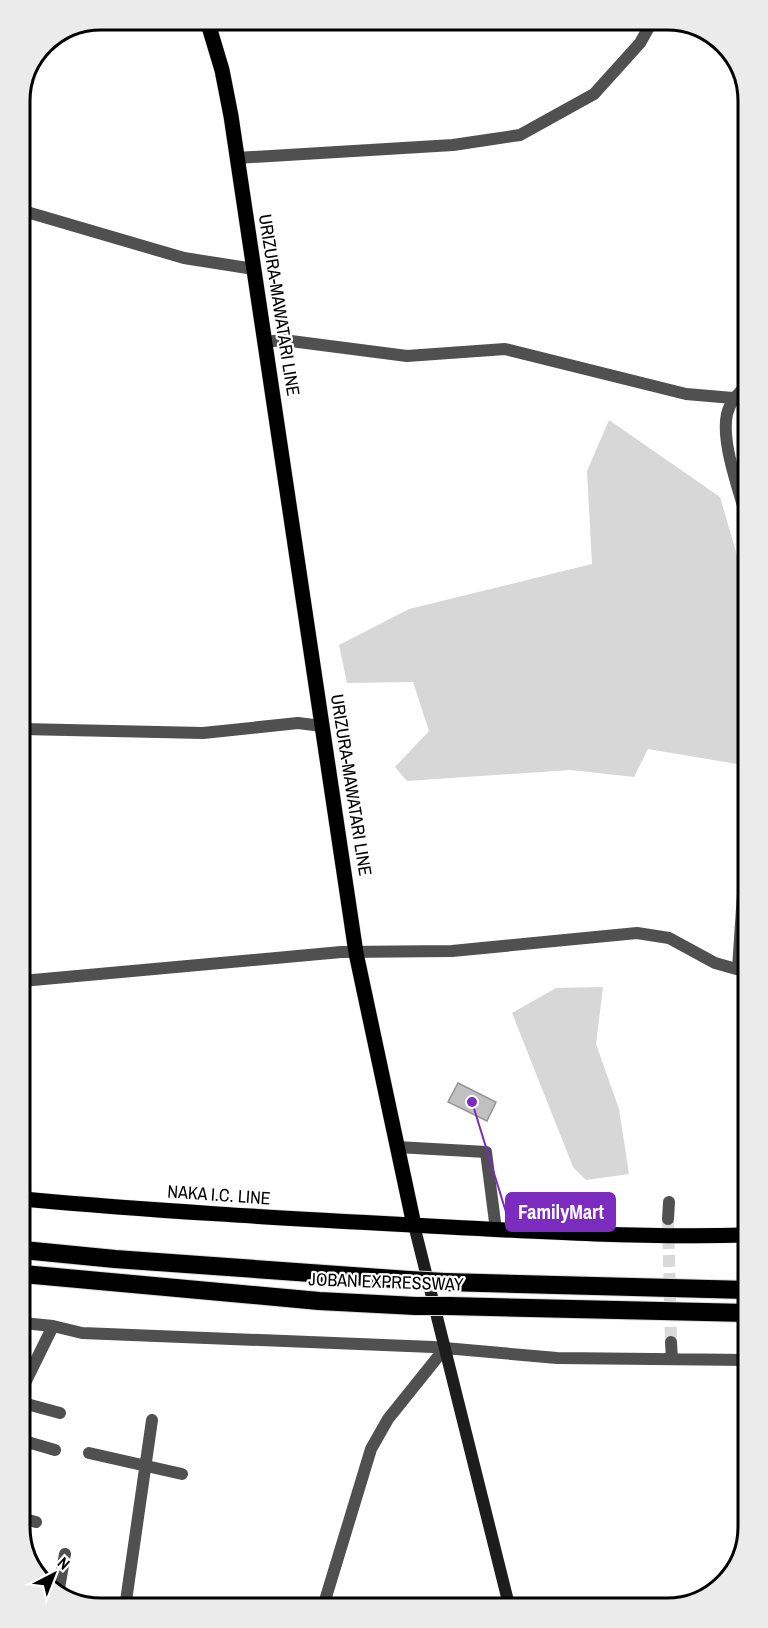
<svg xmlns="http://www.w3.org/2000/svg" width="768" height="1628" viewBox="0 0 768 1628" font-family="'Archivo Narrow',sans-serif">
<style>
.green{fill:#d7d7d7}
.building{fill:#c0c0c0;stroke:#949494;stroke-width:1.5}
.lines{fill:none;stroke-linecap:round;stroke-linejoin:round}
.street-tunnel{stroke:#d9d9d9;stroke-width:12;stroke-dasharray:12 6;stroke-linecap:butt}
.primary-casing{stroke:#dbdbdb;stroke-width:16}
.highway-casing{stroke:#dbdbdb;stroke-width:20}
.street{stroke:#505050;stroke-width:12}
.secondary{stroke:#1d1d1d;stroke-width:12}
.primary{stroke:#000;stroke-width:15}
.highway{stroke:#000;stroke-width:18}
.highway-bridge-casing{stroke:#dbdbdb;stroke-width:20;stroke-linecap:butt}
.highway-bridge{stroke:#000;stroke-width:18}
.labels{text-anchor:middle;stroke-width:4.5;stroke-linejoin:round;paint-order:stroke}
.street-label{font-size:18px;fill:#000;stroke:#fff}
.rim{fill:none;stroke:#000;stroke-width:3}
.leader{fill:none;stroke:#7b2cbf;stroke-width:2}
.callout-dot{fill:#7b2cbf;stroke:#fff;stroke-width:2}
.callout{fill:#7b2cbf;stroke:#7b2cbf;stroke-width:2}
.callout-label{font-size:20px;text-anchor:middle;font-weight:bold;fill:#fff}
</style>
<rect width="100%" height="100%" fill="#fff"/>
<path class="green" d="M609,420L720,497L746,586V661L737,764L648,749L634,777L571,770L407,781L395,767L429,731L413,682L347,683L339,645L409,609L592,564L587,471Z
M603,987L596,1044L619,1109L629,1174L586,1180L573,1167L512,1013L556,988Z"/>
<path class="building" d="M458,1083L496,1102L487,1121L448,1102Z"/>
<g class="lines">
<path class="street-tunnel" d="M668,1219L671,1342"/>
<g class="primary-casing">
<path id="primary" d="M207,20L222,70L231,116L356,953L414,1225
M23,1199C152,1211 282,1218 412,1225C524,1231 635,1238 747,1235"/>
</g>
<g class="highway-casing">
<path id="highway" d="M23,1250L115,1259L409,1280
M23,1274L319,1301L416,1306
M445,1282L748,1290
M449,1306L748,1313"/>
</g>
<path class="street" d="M237,158L453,145L520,135L594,94L640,43L653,20
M20,210L184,258L254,269
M265,342L283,340L407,356L505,349L686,394L733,398
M745,387C737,395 730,402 727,414C721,442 738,486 745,513
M22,729L203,733L298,723L322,726
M738,969L746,848
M22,981L341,952L452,951L637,933L669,938L715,963L747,972
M397,1147L486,1152L496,1230
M668,1219L669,1202
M23,1323L53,1326L82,1333L433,1347L557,1358L748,1360
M671,1342L672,1359
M23,1387L53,1326
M23,1403L60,1413
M24,1441L55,1450
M89,1453L182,1474
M24,1519L36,1522
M58,1594L65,1554
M323,1607L371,1449L388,1419L445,1348
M125,1608L152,1420"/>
<path class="secondary" d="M414,1225L509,1605"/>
<use href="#primary" class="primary"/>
<use href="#highway" class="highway"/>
<g class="highway-bridge-casing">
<path id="highway-bridge" d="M409,1280L445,1282
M416,1306H449"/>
</g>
<use href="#highway-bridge" class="highway-bridge"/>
</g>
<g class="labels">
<g class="street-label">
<text transform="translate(279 305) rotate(81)" y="6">URIZURA-MAWATARI LINE</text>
<text transform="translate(351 785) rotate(81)" y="6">URIZURA-MAWATARI LINE</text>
<text transform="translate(219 1195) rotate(4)" y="6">NAKA I.C. LINE</text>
<text transform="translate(386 1282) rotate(2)" y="6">JOBAN EXPRESSWAY</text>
</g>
</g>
<path d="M0 0H768V1628H0ZM101 30H667A71 71 0 0 1 738 101V1527A71 71 0 0 1 667 1598H101A71 71 0 0 1 30 1527V101A71 71 0 0 1 101 30Z" fill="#ebebeb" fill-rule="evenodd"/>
<path class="rim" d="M101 30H667A71 71 0 0 1 738 101V1527A71 71 0 0 1 667 1598H101A71 71 0 0 1 30 1527V101A71 71 0 0 1 101 30Z"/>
<path class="leader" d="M472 1102L506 1212"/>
<circle class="callout-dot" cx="472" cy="1102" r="6"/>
<rect class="callout" x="506" y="1193" width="109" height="38" rx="6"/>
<g class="callout-label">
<text x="561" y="1219">FamilyMart</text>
</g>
<g transform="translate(54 1574) rotate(42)" stroke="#ffffff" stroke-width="4.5" paint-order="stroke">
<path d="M0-4.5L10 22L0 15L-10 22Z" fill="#000000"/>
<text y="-9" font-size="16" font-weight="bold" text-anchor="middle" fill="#000000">N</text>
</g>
</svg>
